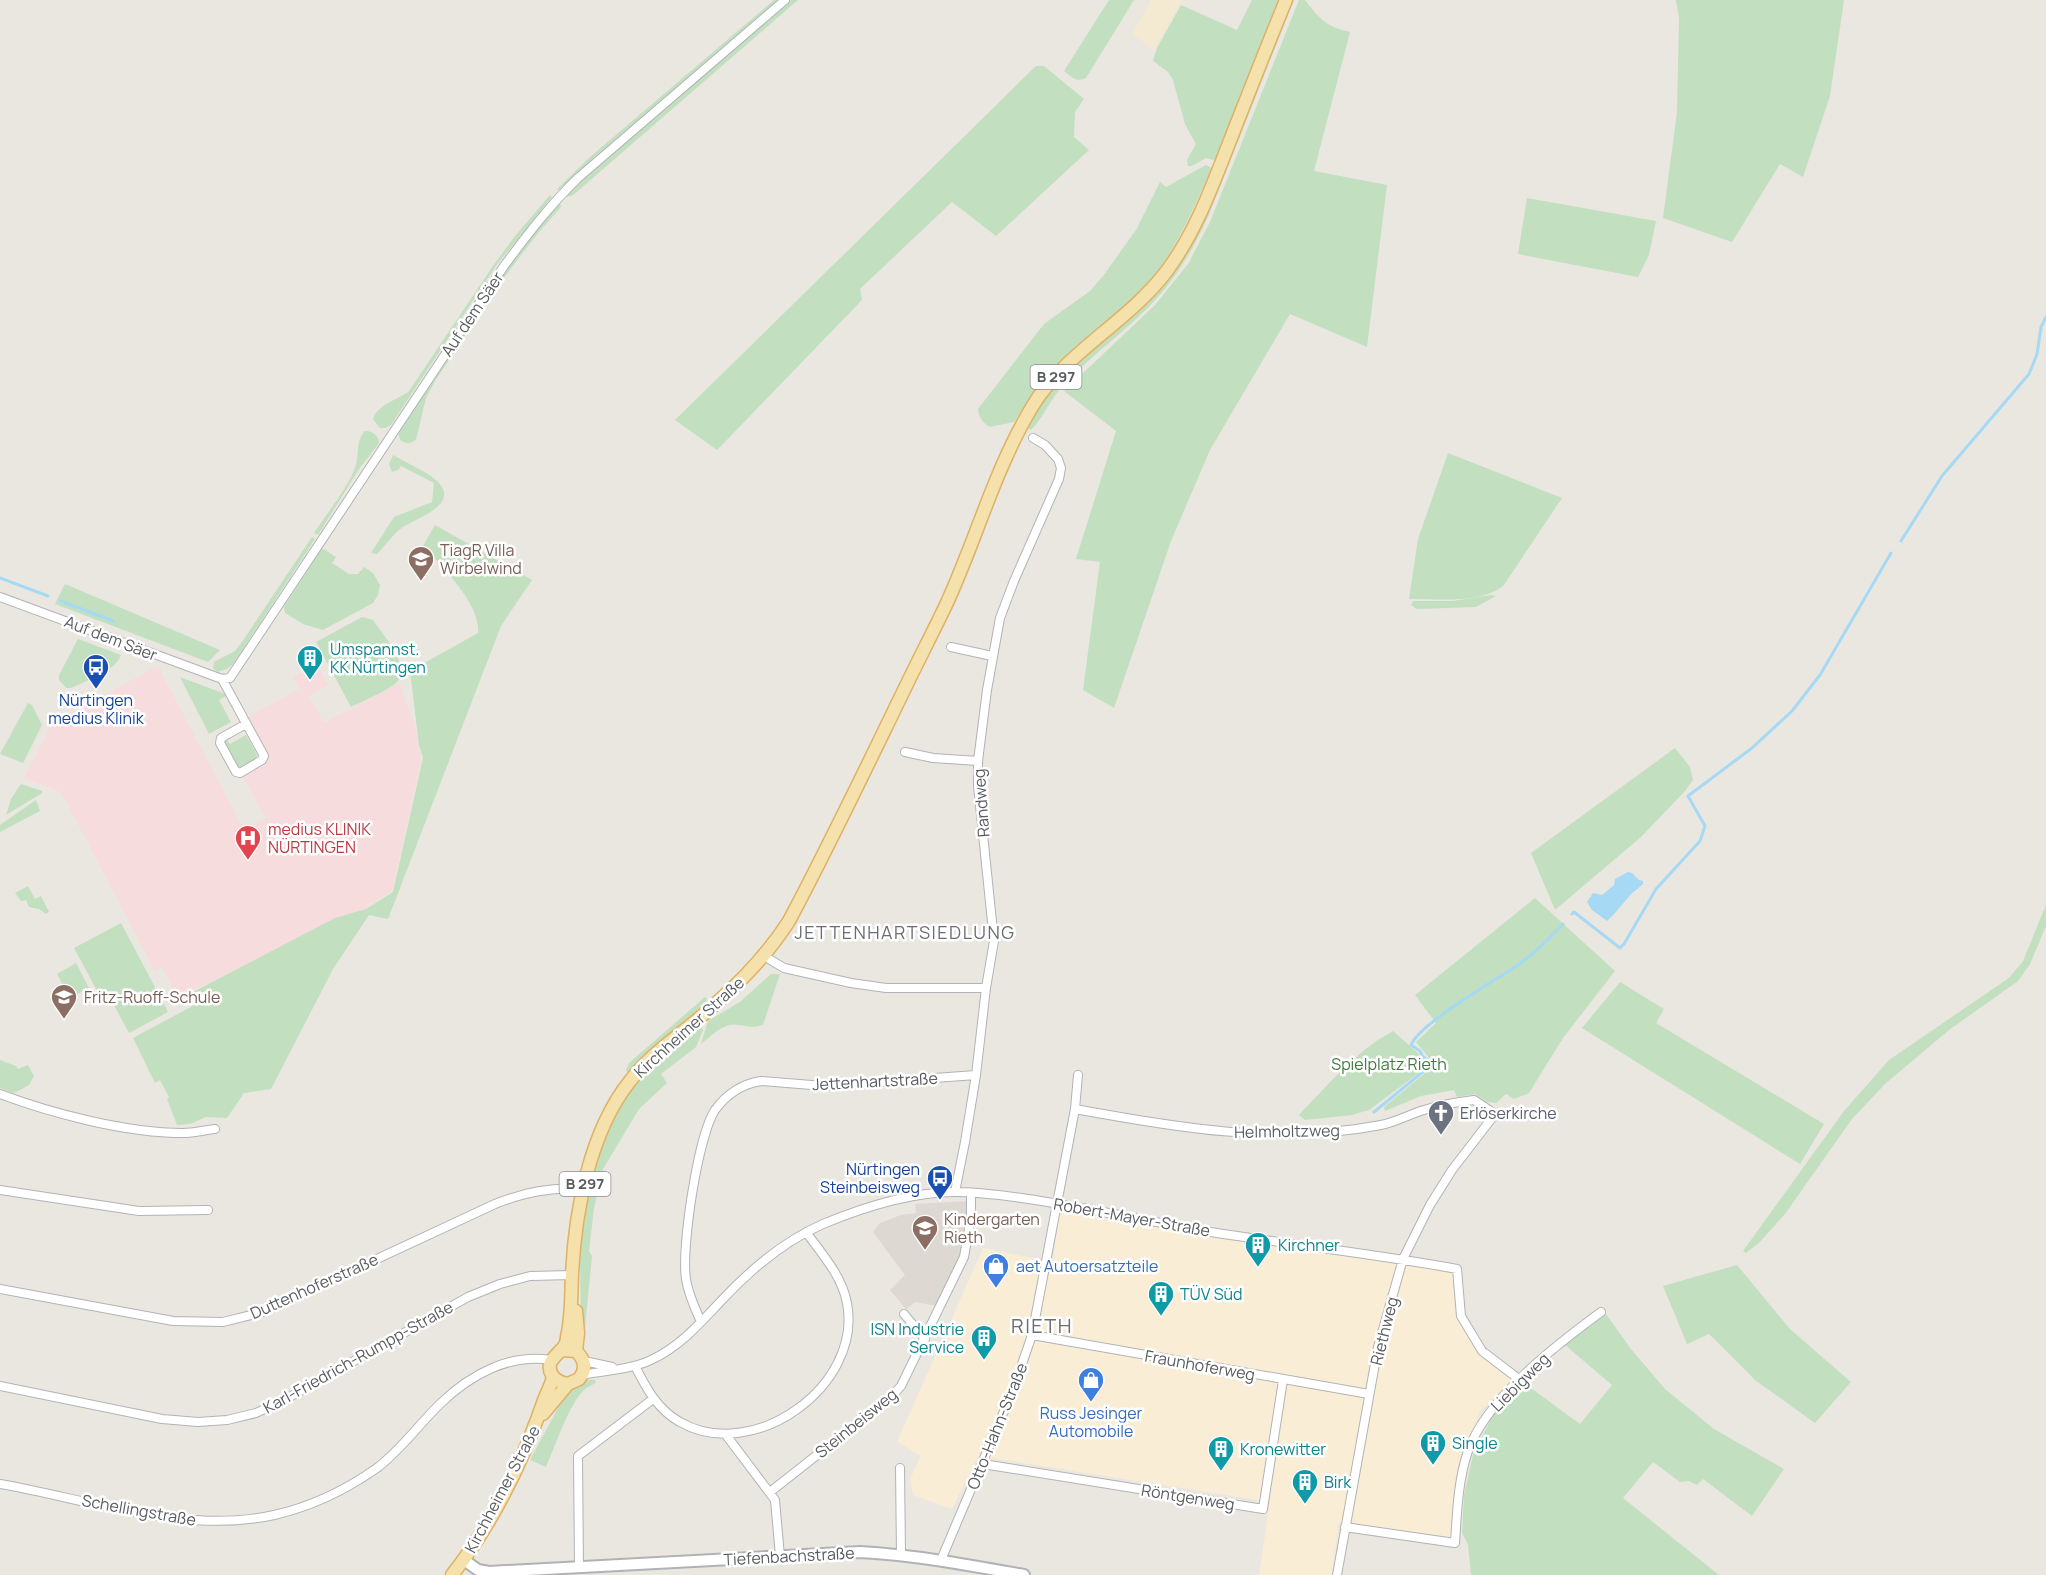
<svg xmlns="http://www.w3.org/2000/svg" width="2046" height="1575" viewBox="0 0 2046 1575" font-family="Manrope,sans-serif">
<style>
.commercial{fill:#f9edd6}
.education{fill:#ddd8d1}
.medical{fill:#f7dcdd}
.green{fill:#c2dfbf}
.sand{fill:#f4e9d1}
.water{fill:#a6d9f4}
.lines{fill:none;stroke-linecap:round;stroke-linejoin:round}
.stream{stroke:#a6d9f4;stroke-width:3}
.street-casing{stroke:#b1b3b6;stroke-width:10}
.secondary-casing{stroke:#b0b3b6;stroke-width:14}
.primary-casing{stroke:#dfb164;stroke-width:15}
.street{stroke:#fff;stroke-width:8}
.secondary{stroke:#fff;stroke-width:10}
.primary{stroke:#f4e1ab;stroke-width:12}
.labels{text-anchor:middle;stroke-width:5;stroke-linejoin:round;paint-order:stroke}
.shield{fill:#fff;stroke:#8b8d8f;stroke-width:1.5}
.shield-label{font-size:15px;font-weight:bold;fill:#595c5f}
.street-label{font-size:16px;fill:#595c5f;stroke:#fff}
.education-label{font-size:16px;fill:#785e54;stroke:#fff;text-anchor:start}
.culture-label{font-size:16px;fill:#0d838f;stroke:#fff;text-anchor:start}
.transit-label{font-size:16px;fill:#164399;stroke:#fff}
.health-label{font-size:16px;fill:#be3a42;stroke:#fff;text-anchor:start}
.park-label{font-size:16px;fill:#407a3d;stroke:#fff}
.worship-label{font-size:16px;fill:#5b616d;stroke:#fff;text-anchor:start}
.shop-label{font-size:16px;fill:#366cbe;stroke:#fff;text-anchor:start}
.neighbourhood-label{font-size:18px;letter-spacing:1.5px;fill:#6a6e71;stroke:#fff}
.quarter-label{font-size:20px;letter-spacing:1.5px;fill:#6a6e71;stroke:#fff}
</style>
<rect width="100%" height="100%" fill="#eae7e0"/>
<path class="commercial" d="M1059,1213L1400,1260L1455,1272L1458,1316L1481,1352L1512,1379L1480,1411L1464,1455L1452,1538L1339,1523L1332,1575H1259L1270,1502L978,1456L952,1509L913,1495L910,1479L921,1456L897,1442L983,1248L1053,1262Z"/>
<path class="education" d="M969,1201L965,1241L959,1261L938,1306L915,1302L906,1309L890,1290L905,1275L873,1232L880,1223L901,1215L916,1213L915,1204Z"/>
<path class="medical" d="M317,664L328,685L309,696L324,723L400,683L405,698L417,733L421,760L392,891L366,908L178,997L162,968L155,971L61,792L24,778L52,723L158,666L244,830L266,818L242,775L270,759L247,718L299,689L293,677Z"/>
<path class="green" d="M774,0H778L585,166L560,189L556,190L590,157Z
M791,0H798L572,196L567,197L568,193L596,168Z
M1109,0H1134L1086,78C1076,83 1072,77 1064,71Z
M1252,0H1278L1217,158L1213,160L1206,158L1192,166H1188L1187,160L1196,144L1185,124L1173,80L1168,72L1153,61L1157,48L1181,5L1237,30Z
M1289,0H1294L1208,217C1194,247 1179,274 1157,298C1128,330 1092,354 1063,386C1050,399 1044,417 1031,430L1027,428L1044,398L1058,381L1124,323L1170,275Z
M1299,0H1305C1319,18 1326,27 1350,32L1314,171L1387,185L1367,347L1290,314L1210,450L1171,541L1114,708L1083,690L1100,562L1076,559L1116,431L1064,391L1155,305L1188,264L1210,222Z
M1676,0H1844L1830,96L1803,177L1780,164L1732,242L1663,218L1677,112L1679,18Z
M1036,66H1044L1084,99L1075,112L1074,137L1089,150L996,236L952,202L860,289L862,300L717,450L675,420Z
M1206,165L1212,168C1190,216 1170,264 1132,302C1109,325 1080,345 1056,367C1039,383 1026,403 1014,422L990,427C982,422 979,418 978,409L1044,324L1090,291L1103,276L1136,230L1160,182L1166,187Z
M550,195L552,197L498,263L391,425L385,428H380L373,419C378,404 398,400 409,391L493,266L515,236Z
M1527,198L1656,221L1649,255L1638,277L1518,254Z
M560,202L561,207C512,260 475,321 435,381L426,398L416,440C410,444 406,444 400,440L398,431L511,261Z
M365,431C372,431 379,435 379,443L359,469L318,535L314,533C327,513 347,489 355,468C360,455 355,441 365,431Z
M1448,453L1562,498L1504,585C1483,604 1437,599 1409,599L1418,539Z
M393,455C405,462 429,473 437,481C462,504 415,519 403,527C393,534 385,546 377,554L371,553L394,517L432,502L434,483L401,466L398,470L392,472L389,464Z
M435,525L532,580L501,626L388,919L369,915L333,969L271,1089L244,1093L227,1118L206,1117L190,1124L177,1125L167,1099L169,1097L160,1080L155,1083L133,1038L198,1003L193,992L335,918L366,909L393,892L423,758L419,745L410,671L478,633C481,604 442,567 423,546Z
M312,537L315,539L234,663L227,669L217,672L213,668L214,662L235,651L242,642Z
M322,548L336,557L332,563L349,574H358L364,567L373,573L380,585L378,595L373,603L323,630L303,624L285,613L284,607Z
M65,584L220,650L208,662L55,604Z
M1491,595L1496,596L1476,607L1417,609L1411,605L1413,601H1453Z
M362,617L373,620C382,634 412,666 397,682C391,689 361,702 351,707L316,642Z
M78,639L121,655C115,672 87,680 71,688H66L59,680V675Z
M180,677L225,694L226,696L219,700L231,722L209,734Z
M28,703L32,705L42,725L23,763L0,754Z
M246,735L257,755L255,761L241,768L235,766L224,743L226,738L230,744Z
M1675,748L1690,767L1693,780L1685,791L1641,837L1555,910L1531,853Z
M21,784L42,791V793L6,815L11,799Z
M36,800L40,811L0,832V825Z
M28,886L35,899L41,896L49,912L46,914L39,909L29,907L26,900L21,901L15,893Z
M1535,898L1615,971L1563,1038L1529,1093L1514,1099L1506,1094L1496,1103L1487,1102L1475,1094L1457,1097L1454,1090L1421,1096L1385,1111L1384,1107L1435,1065L1416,1042L1436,1023L1415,995Z
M2046,905V926L2030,964L2018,981L1949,1030L1885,1084L1852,1119L1785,1214L1759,1243L1746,1253L1743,1251L1844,1111L1889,1060L2009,978L2023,961Z
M121,923L168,1012L129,1033L108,994L101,998L74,948Z
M76,963L89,988L70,998L57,974Z
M771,974H780L763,1025C748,1030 743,1023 730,1025C719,1027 709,1038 701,1044L708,1021L740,1002Z
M1620,982L1664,1009L1656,1023L1824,1124L1800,1164L1582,1028Z
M705,997L707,1000C682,1026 653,1046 628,1073L626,1070L629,1063Z
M699,1024L703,1030L696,1047L661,1074L667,1083L639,1109L603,1169L594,1208L589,1251L592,1256L583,1347L581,1345L580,1250L586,1206L601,1148L612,1120L634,1081Z
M1393,1031L1428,1062V1066L1369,1110L1352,1115L1305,1120L1299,1115C1328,1085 1356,1051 1393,1031Z
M0,1060L16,1066L18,1069L28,1065L34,1076L29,1085L14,1093L0,1088Z
M1737,1265L1790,1329L1851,1382L1815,1423L1755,1380L1709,1334L1687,1344L1663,1286Z
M1606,1314L1631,1349L1665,1389L1714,1429L1784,1469L1752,1516L1703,1479L1697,1485L1689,1481L1680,1482L1653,1462L1623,1498L1719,1575H1471L1468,1544L1462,1533L1464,1495L1473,1455L1492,1417L1524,1383L1580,1424L1612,1385L1565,1345Z
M587,1380H595L596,1383C592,1385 587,1387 584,1390C569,1404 555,1447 546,1467L530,1460L566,1393Z"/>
<path class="sand" d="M1151,0H1182L1156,48L1152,49L1132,34Z"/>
<path class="water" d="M1628,872L1632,873L1639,880L1643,881V884C1639,888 1634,891 1631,894C1623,903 1616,913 1607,921L1592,910L1587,902L1593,893L1602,895L1614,885L1615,879Z"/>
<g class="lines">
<path class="stream" d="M1901,541L1942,476L2029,374L2037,354L2041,327L2046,317
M0,578L48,596
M61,601L113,621
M1572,914L1574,912L1620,948L1624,944L1656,889L1700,841L1705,826L1688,796L1752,748L1792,711L1820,675L1891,553
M1374,1112L1430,1066V1061L1423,1057L1420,1051L1411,1045C1420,1023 1495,981 1518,965C1535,953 1549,939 1563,924"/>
<g class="street-casing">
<path id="street" d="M0,597L222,679L230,678L504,266C527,235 550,205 578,178L785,0
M951,647L992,656
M222,679L264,756L262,760L240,773L236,772L220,743L221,738L246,724
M905,752L933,758L978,761
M764,956L784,968L851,983L886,988H986
M0,1094C53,1114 127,1133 183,1133C194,1133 205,1130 215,1129
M1075,1109C1178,1128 1277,1145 1381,1125C1396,1122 1410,1114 1424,1110C1440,1105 1457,1102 1474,1100L1492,1112V1118L1452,1170L1430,1205L1403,1259L1378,1347L1337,1575
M0,1190L139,1211L208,1210
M955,1192L965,1142L976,1075L986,988L994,941L978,786V761L987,690L1000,618L1014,581L1059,479L1061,468L1058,459L1045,445L1033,438
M0,1289L173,1321L223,1322L263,1312L495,1204C525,1192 551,1187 583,1189
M904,1314L925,1339
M701,1322C695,1308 688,1294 686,1279C681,1248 698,1136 715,1110C726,1095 742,1084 761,1081L824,1086L976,1075
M1032,1335L1369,1394
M584,1361L612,1367
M635,1366C646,1388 658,1410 680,1422C753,1464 863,1386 847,1303C842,1276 822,1254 806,1232
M582,1375C604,1371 632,1369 651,1360C681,1346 700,1323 722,1300C751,1269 784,1241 823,1224C864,1207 911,1192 955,1192C981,1192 1009,1196 1035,1200C1093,1209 1152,1222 1211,1232C1293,1245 1375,1254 1457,1269L1461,1316L1482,1351L1520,1380
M0,1386L162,1419L198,1422L227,1420L256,1413L286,1399L468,1297L500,1284L530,1276L572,1275
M726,1435L775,1500L780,1556
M983,1464L1263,1509L1283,1380
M900,1468L901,1555
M0,1484C87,1499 186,1535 274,1515C310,1507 347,1489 377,1468C403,1448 418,1425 441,1403C470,1375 510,1353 551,1360
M770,1492L892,1396L901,1386L964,1257L971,1218V1193
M1345,1527L1455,1543C1457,1512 1458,1480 1468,1451C1487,1398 1556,1345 1601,1312
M941,1560L1013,1390L1032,1335L1075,1109L1078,1075
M579,1567L578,1456L653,1399"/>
</g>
<g class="secondary-casing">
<path id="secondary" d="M464,1560L478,1570L489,1572L860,1552C915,1555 969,1565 1024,1575"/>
</g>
<g class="primary-casing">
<path id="primary" d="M576,1311L578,1333L576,1351
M568,1384C561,1383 556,1381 552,1375C545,1363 555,1357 562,1349C565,1346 567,1341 567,1337C572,1316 571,1295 572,1274C575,1211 590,1131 630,1081C649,1056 673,1040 697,1020C732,990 764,960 789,921C830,844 867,766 905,688C918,661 932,634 945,607C976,541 994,470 1032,407C1063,354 1128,322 1166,272C1196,232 1213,184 1231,138C1249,92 1267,46 1286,0
M543,1414L568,1384L579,1379C587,1369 585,1360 576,1351L562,1350
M452,1575C492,1524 522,1463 543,1403C546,1394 551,1386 553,1377"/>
</g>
<use href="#street" class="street"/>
<use href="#secondary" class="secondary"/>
<use href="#primary" class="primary"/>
</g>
<defs>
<g id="school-pin" transform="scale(1.35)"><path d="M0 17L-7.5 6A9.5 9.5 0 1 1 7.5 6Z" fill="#8d6e63" stroke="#fff"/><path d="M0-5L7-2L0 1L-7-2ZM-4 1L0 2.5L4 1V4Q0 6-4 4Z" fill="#fff"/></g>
<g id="building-pin" transform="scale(1.35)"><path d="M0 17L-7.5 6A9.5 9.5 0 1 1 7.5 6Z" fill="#0f9aa8" stroke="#fff"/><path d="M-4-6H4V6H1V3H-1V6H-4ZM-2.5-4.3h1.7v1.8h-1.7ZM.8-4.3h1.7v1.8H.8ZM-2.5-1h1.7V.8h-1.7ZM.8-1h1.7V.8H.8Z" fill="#fff"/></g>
<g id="bus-pin" transform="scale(1.35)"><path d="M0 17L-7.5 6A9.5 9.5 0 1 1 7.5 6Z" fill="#1a4fb4" stroke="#fff"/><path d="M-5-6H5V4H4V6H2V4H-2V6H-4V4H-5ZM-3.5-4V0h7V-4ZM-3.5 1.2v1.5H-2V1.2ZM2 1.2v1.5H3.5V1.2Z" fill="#fff"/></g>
<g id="hospital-pin" transform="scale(1.35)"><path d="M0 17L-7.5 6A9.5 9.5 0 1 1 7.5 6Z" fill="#e0444e" stroke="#fff"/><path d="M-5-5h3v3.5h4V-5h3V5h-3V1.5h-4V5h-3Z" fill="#fff"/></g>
<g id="church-pin" transform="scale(1.35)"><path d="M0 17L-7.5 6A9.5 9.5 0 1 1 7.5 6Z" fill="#6b7280" stroke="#fff"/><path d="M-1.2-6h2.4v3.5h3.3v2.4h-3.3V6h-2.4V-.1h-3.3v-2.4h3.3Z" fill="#fff"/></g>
<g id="shop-pin" transform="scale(1.35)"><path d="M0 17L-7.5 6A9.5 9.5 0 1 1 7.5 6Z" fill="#3f7fe0" stroke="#fff"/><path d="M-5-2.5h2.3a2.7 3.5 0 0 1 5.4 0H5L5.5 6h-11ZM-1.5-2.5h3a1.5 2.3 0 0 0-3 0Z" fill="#fff"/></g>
</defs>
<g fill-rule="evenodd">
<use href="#school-pin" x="421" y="559"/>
<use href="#building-pin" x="310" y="658"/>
<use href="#bus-pin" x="96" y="667"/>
<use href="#hospital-pin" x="248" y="838"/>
<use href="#school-pin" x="64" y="997"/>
<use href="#church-pin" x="1441" y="1113"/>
<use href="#bus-pin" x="940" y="1178"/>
<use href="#school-pin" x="925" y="1228"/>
<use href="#building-pin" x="1258" y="1245"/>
<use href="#shop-pin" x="996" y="1266"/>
<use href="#building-pin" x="1161" y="1294"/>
<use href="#building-pin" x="984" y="1338"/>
<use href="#shop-pin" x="1091" y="1380"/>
<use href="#building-pin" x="1433" y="1443"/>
<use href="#building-pin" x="1221" y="1449"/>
<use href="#building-pin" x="1305" y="1482"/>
</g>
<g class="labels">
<g class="shield">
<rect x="1030.5" y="365" width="51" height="24" rx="4.5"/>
<rect x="559.5" y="1172" width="51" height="24" rx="4.5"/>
</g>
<g class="shield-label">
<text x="1056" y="382">B 297</text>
<text x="585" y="1189">B 297</text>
</g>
<g class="street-label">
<text transform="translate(472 314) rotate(-56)" y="6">Auf dem Säer</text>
<text transform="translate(111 638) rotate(21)" y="6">Auf dem Säer</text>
<text transform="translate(981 803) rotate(-94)" y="6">Randweg</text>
<text transform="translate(689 1027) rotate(-42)" y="6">Kirchheimer Straße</text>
<text transform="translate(875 1081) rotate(-3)" y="6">Jettenhartstraße</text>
<text transform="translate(1287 1131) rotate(-1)" y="6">Helmholtzweg</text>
<text transform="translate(1132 1217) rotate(10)" y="6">Robert-Mayer-Straße</text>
<text transform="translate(314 1286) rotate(-24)" y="6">Duttenhoferstraße</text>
<text transform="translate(1384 1331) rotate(-76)" y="6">Riethweg</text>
<text transform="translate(358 1357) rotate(-29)" y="6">Karl-Friedrich-Rumpp-Straße</text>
<text transform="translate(1200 1365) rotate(10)" y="6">Fraunhoferweg</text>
<text transform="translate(1520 1382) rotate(-45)" y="6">Liebigweg</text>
<text transform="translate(856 1423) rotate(-39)" y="6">Steinbeisweg</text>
<text transform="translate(997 1426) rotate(-68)" y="6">Otto-Hahn-Straße</text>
<text transform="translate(502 1489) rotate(-62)" y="6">Kirchheimer Straße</text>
<text transform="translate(1188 1497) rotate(9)" y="6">Röntgenweg</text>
<text transform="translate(139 1510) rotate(10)" y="6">Schellingstraße</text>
<text transform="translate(789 1556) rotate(-3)" y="6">Tiefenbachstraße</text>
</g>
<g class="education-label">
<text x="440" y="556">TiagR Villa<tspan x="440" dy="18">Wirbelwind</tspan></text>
<text x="84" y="1003">Fritz-Ruoff-Schule</text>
<text x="944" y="1225">Kindergarten<tspan x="944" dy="18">Rieth</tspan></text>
</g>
<g class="culture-label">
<text x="330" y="655">Umspannst.<tspan x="330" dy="18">KK Nürtingen</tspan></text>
<text x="1278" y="1251">Kirchner</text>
<text x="1180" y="1300">TÜV Süd</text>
<text x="964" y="1335" text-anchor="end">ISN Industrie<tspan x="964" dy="18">Service</tspan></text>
<text x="1452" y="1449">Single</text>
<text x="1240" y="1455">Kronewitter</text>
<text x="1324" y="1488">Birk</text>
</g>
<g class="transit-label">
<text x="96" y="706">Nürtingen<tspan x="96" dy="18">medius Klinik</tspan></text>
<text x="920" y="1175" text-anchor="end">Nürtingen<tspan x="920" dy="18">Steinbeisweg</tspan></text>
</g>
<g class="health-label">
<text x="268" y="835">medius KLINIK<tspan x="268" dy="18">NÜRTINGEN</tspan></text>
</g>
<g class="park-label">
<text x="1389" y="1070">Spielplatz Rieth</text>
</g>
<g class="worship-label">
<text x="1460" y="1119">Erlöserkirche</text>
</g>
<g class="shop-label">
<text x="1016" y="1272">aet Autoersatzteile</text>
<text x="1091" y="1419" text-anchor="middle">Russ Jesinger<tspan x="1091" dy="18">Automobile</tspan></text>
</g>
<g class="neighbourhood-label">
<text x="905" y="939">JETTENHARTSIEDLUNG</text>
</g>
<g class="quarter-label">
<text x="1042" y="1333">RIETH</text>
</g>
</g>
</svg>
